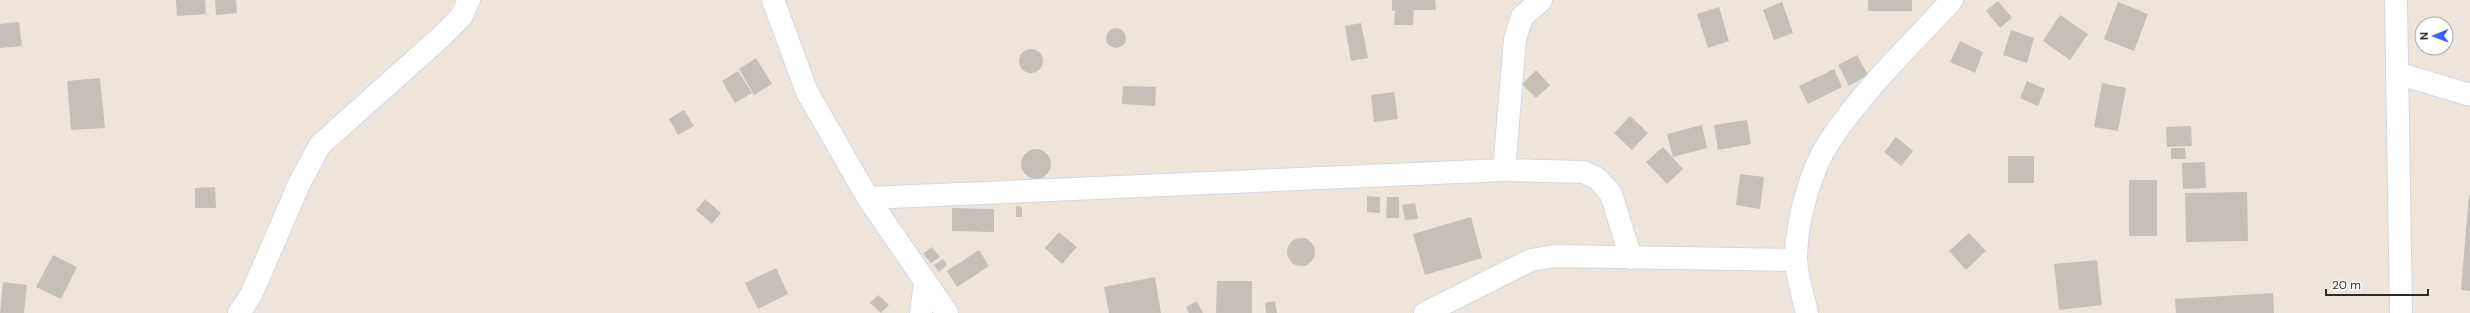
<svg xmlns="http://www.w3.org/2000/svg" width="2470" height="313" viewBox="0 0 2470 313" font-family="'DM Sans',sans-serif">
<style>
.building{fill:#c5bfb9}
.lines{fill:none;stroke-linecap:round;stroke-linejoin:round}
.minor-casing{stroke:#d2d5e4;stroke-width:24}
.secondary-casing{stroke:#d2d5e4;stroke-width:24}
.minor{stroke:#fff;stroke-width:22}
.secondary{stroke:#fff;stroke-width:22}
</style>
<rect width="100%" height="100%" fill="#ede5dc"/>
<path class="building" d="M176,0H205L206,14L177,16Z
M215,0H236L237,13L216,15Z
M1392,0H1435L1436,10H1414L1413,25H1394L1395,11H1392Z
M1868,0H1912V11H1868Z
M1998,1L2012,18L2000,28L1986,11Z
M1782,2L1793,33L1774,40L1763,10Z
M2118,2L2148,14L2134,51L2104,39Z
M1719,7L1729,41L1708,48L1697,14Z
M2060,15L2088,34L2070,60L2043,41Z
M19,22L22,46L0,48V24Z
M1361,23L1368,58L1351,61L1345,26Z
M1106 38a10 10 0 1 1 20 0a10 10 0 1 1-20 0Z
M2011,30L2034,38L2027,63L2003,55Z
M1960,41L1983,52L1975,73L1950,62Z
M1019 61a12 12 0 1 1 24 0a12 12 0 1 1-24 0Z
M1857,55L1868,75L1849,86L1838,65Z
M756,58L772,84L754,95L739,69Z
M1834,69L1842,87L1808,104L1799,86Z
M1536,70L1550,85L1536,98L1522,84Z
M738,71L752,93L735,103L722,81Z
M100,78L105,128L71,130L67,81Z
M2027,81L2045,89L2038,106L2020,98Z
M2102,83L2126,88L2118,131L2094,127Z
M1123,86L1156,87L1155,106L1122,104Z
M1394,92L1398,119L1374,122L1371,95Z
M684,110L694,126L678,135L669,119Z
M1630,116L1648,133L1632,150L1614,133Z
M1747,120L1751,144L1718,150L1714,125Z
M1702,125L1707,148L1673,157L1667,134Z
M2191,126L2192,146L2167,147L2166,127Z
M1896,137L1913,151L1901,166L1884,152Z
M1663,147L1683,169L1667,184L1646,162Z
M2171,148H2185L2186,159H2171Z
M1021 164a15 15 0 1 1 30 0a15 15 0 1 1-30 0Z
M2008,156H2034V183H2008Z
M2205,162L2206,188L2183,189L2182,163Z
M1740,174L1764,177L1760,209L1736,205Z
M2129,180H2157V236H2129Z
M215,187L216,208H195V188Z
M2247,192L2248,241L2186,242L2185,193Z
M2469,195H2470V291L2461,290Z
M1367,196L1380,197V213L1367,212Z
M1387,197H1399V218H1386Z
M705,199L721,213L712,224L696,210Z
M1415,203L1418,219L1405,220L1402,205Z
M1016,206L1022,207V217H1016Z
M952,208L994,209V232L952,231Z
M1471,217L1482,258L1425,275L1413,234Z
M1059,232L1077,247L1062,264L1045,248Z
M1969,233L1986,251L1966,270L1949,251Z
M1287 252a14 14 0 1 1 28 0a14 14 0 1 1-28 0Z
M932,247L940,257L931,263L923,254Z
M979,250L989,266L957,287L947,271Z
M53,255L77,267L61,299L36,287Z
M943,259L947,265L939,272L934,265Z
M2097,260L2102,305L2059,310L2054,264Z
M776,268L788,294L758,309L745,283Z
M1155,277L1161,313H1109L1104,287Z
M1217,281H1252V313H1216Z
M3,282L27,285L24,313H0Z
M2273,293L2274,313H2176L2175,299Z
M878,295L889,305L881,313L870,303Z
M1197,301L1203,313H1189L1186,307Z
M1275,301L1277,313H1266L1265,303Z"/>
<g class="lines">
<g class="minor-casing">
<path id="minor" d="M773,0L807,92L868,198L947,313
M2397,73L2470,95
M1504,170L1515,39L1522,17L1541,0
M868,198L1504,170L1584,172L1598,179L1611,194L1631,258
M239,313L251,295L300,182L320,145L442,36L461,17L469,0
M921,313L925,283
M1425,313L1531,260L1555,256L1796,260
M1807,313C1803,296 1797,277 1796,260C1796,222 1810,170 1831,139C1865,88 1911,45 1952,0"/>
</g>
<g class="secondary-casing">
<path id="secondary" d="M2396,0L2401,313"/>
</g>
<use href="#minor" class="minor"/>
<use href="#secondary" class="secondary"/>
</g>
<g transform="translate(2434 36) rotate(269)"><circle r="19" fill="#ffffff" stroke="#aaaaaa"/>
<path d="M0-3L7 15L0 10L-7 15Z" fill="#3a61fc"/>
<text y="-6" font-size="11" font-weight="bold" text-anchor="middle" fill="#2b2b2b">N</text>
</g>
<path d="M2326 289v6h102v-6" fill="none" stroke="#2b2b2b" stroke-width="2"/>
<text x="2332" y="289" font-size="12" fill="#2b2b2b" stroke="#ffffff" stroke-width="3" paint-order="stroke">20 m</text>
</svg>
